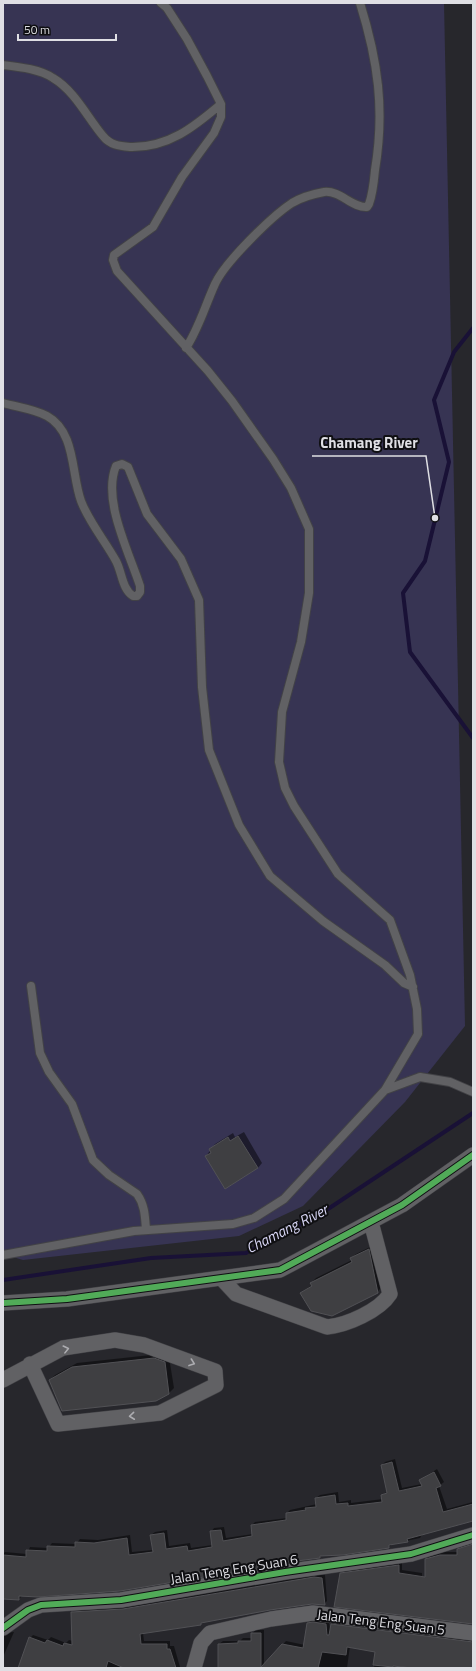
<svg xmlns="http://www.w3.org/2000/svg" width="476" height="1671" viewBox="0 0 476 1671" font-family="'Titillium Web',sans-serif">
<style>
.green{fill:#373453}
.shadow{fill:#0007}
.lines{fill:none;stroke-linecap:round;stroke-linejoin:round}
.stream{stroke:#191136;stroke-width:4}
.building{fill:#3f3f42;stroke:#515155}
.lane-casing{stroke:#424246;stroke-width:10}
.street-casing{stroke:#424246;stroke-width:16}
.lane{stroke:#616164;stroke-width:8}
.street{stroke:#616164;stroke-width:15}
.cycleway-casing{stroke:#0f0f12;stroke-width:8}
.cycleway{stroke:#51ab58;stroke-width:6}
.oneway{stroke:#adadb1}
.labels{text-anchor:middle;stroke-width:4;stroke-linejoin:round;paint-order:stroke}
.street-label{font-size:14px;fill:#dfdfe4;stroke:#0f0f12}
.water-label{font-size:15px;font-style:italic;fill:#d8d6f5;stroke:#0f0f12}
.leader{fill:none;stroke:#dfdfe4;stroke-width:1.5}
.callout-dot{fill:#dfdfe4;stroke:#0f0f12;stroke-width:1.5}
.callout-label{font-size:15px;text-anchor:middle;font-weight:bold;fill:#dfdfe4;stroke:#0f0f12;stroke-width:4;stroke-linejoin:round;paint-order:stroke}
</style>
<rect width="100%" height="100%" fill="#27272c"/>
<path class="green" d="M3,3H444L465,1026L405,1102L303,1206L239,1236L23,1260L3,1254Z"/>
<path class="shadow" d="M244,1132L262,1163L258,1168L206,1156L215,1144L233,1133L235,1137Z
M374,1245L382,1287L377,1292L301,1293L312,1285L311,1283L316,1278L352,1260L351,1258L356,1254Z
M160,1354L169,1357L174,1388L169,1393L50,1380L55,1375L77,1363Z
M395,1459L402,1488L422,1484L420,1480L437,1469L444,1482L439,1486L447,1509L473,1502V1518L423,1533L420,1538L392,1544L389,1547L322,1554L320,1557L22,1596L19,1599L3,1598V1554L5,1552L27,1554L30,1547L48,1548L52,1543L76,1544L80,1539L98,1540L130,1535L132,1552L153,1550L151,1535L155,1532L167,1530L169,1546L190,1543L191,1548L213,1545L211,1532L214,1528L224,1527L226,1538L253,1534L252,1525L255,1522L287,1518V1513L290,1510L317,1504L316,1498L320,1495L338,1492L339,1502L351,1500V1503L383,1499L382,1495L388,1491L382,1465L385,1462Z
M473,1543V1568L426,1560L429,1556L444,1552H458L461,1546Z
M402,1562V1570L422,1573V1576L473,1583V1623L341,1574L344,1570Z
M318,1574L325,1575L327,1601L324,1604L312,1603L270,1609L202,1622L200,1624L143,1633L144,1641H170V1646H174L180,1667L179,1668H19L30,1638L33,1635L48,1640L51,1637L66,1643L69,1640L73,1641L72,1613L75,1609Z
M311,1620L329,1621L330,1631L332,1625L335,1621L473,1638V1668H374L376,1651L350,1646L347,1668H219V1644L223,1641H240L243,1638H252V1634L255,1630H264V1665L286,1641L305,1645L308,1623Z
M14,1632L3,1657V1633Z"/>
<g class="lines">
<path class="stream" d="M473,328L454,352L434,400L449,462L425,561L403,593L410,652L473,738
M3,1280L151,1258L246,1253L328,1209L473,1113"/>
</g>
<path class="building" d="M238,1136L258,1168L225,1189L205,1156L211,1153L209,1149L228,1137L230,1141Z
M369,1249L378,1293L332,1316L311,1311L300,1293L312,1286L310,1283L352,1262L350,1258Z
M154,1358L165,1362L169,1394L156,1401L62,1411L49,1380L72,1367Z
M392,1462L399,1491L422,1486L419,1480L434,1472L441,1486L436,1488L443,1512L473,1504V1521L407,1539L408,1542L389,1545V1548L343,1555L320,1556V1558L258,1566V1568L120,1591L38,1597L19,1596V1600L3,1599V1555L26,1557V1550L47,1551V1546L75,1547V1542L94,1543L127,1538L129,1555L153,1552L150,1535L164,1533L166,1549L187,1546L188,1551L212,1547L210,1531L221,1530L223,1541L252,1536L251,1525L286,1520V1513L306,1510L305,1508L316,1507L315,1498L335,1495L336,1504L348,1503V1506L382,1502L381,1495L387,1493L381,1465Z
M473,1544V1624L334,1607L340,1573L399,1565V1573L425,1577V1559L440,1555H457V1549Z
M314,1577L322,1578L325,1605L312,1604L270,1610L201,1623V1625L140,1634L141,1644H167V1649H170L176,1668H124L108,1661L106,1668H18L29,1637L45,1643L47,1640L63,1646L64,1643L72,1645L71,1612L123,1609Z
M313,1622L326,1624L327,1635H329L331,1624L473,1642V1668H412L393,1666V1667L373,1665L375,1652L347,1647L346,1655L322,1652L318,1668H218V1644L238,1643V1641H251V1633H261V1667L282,1644L303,1648L307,1623Z"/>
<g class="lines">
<g class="lane-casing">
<path id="lane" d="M161,3L167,8L187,39L207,76L221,104V117L214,133L182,177L153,227L114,255L113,260L117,271L208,371L232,401L273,459L291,488L309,529V593L301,642L282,712L279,762L285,788L294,806L338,874L390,920L410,975L417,1009L418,1034L385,1090
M3,65C19,67 39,69 53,78C75,91 87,117 103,136C110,145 119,146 130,147C168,148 194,127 221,104
M186,348C199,328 205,306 215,284C225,262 272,216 292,203C302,197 313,194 324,192C340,190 352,208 367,207L369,204C373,193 374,181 375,170C385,110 378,61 360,3
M3,403C17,407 34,409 47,416C76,432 71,473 81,501C89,522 105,541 116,561C122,572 122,589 133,596H137L140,592V586C129,552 102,500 116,466L122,464L128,467L147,514L181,559L199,600L202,687L209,750L239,825L270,876L323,921L385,965L404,983L413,987
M31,986L40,1053L49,1072L72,1104L93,1160L109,1175L137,1194C145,1205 145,1217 146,1230
M3,1255L134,1231L233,1224L254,1218L284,1199L385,1090L420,1077L450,1082L473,1092"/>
</g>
<g class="street-casing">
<path id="street" d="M222,1279L236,1294L327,1327C347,1325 379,1311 390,1294L371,1222
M3,1303L67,1299L280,1270L402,1205L473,1155
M3,1380L63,1348L115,1340L144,1345L215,1371L216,1385L160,1413L58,1424L30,1364
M3,1628L28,1610L41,1605L121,1600L285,1572L411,1554L473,1535
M194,1668L201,1643L210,1633L271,1619L313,1613L473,1633"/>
</g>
<use href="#lane" class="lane"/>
<use href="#street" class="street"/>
<g class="cycleway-casing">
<path id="cycleway" d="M3,1303L67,1299L280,1270L402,1205L473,1155
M3,1628L28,1610L41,1605L121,1600L285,1572L411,1554L473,1535"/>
</g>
<use href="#cycleway" class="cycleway"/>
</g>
<defs><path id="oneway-chevron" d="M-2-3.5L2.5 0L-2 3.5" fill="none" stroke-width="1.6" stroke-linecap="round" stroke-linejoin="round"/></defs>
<g class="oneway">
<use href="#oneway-chevron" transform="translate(66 1349) rotate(-14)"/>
<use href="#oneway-chevron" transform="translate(192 1363) rotate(20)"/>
<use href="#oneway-chevron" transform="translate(132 1416) rotate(174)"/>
</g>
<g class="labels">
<g class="street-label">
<text transform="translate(234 1569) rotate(-9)" y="5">Jalan Teng Eng Suan 6</text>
<text transform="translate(381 1622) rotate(7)" y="5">Jalan Teng Eng Suan 5</text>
</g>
<g class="water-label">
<text transform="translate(287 1229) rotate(-27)" y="5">Chamang River</text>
</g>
</g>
<path class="leader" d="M435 518L426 456H312"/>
<circle class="callout-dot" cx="435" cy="518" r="4"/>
<g class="callout-label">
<text x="369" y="448">Chamang River</text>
</g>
<rect width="476" height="1671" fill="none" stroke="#dfdfe4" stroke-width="8"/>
<path d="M18 34v6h98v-6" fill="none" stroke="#dfdfe4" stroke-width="2"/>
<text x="24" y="34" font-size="12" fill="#dfdfe4" stroke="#0f0f12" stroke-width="3" paint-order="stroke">50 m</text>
</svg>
